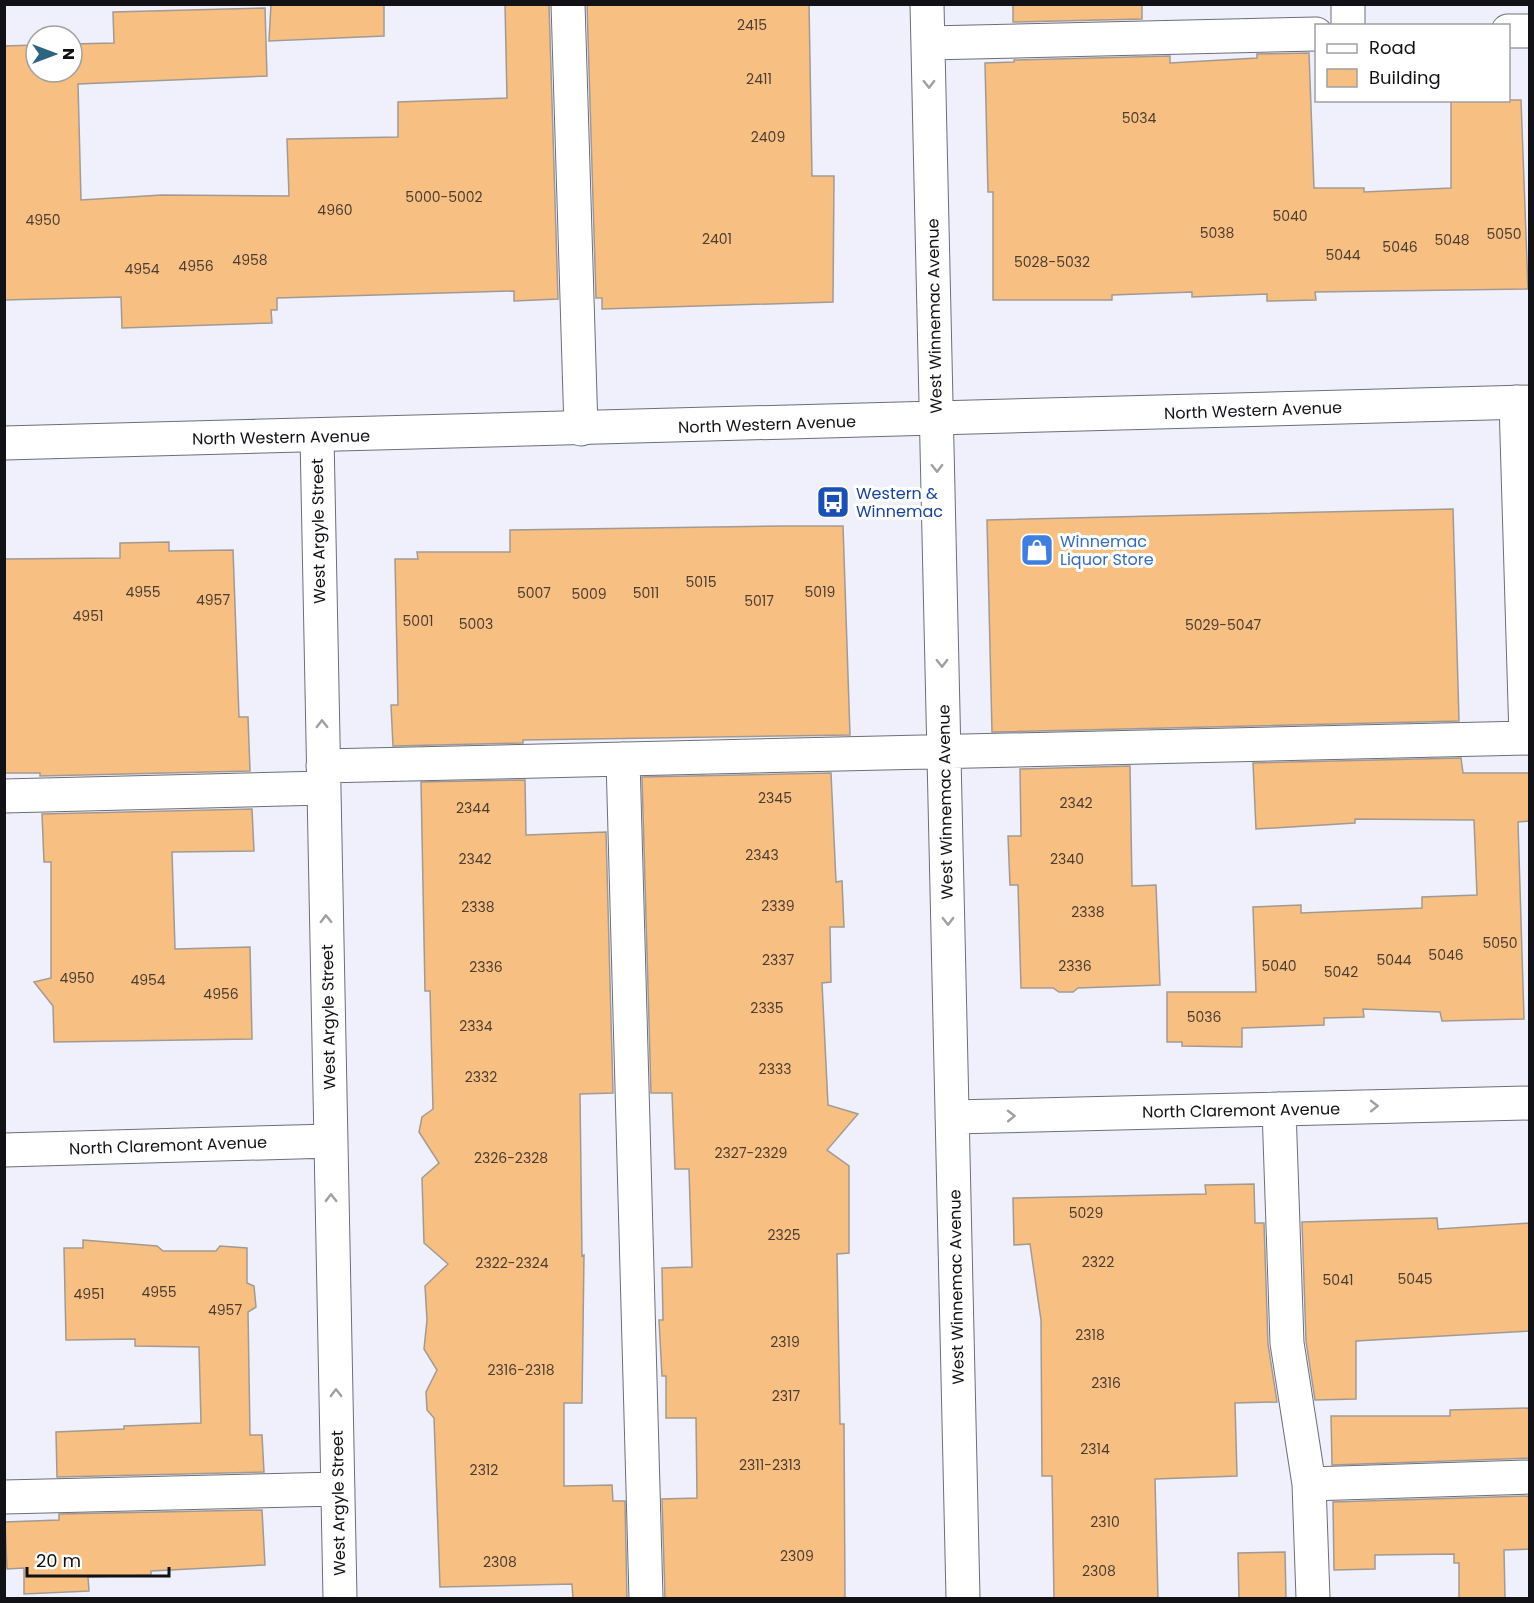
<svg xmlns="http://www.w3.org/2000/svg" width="1534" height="1603" viewBox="0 0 1534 1603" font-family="Poppins,sans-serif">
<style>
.building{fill:#f8bf83;stroke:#a29a92;stroke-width:1.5}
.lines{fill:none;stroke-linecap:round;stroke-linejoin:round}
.minor-casing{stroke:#6d6e78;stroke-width:35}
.major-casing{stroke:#6d6e78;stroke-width:35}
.minor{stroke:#fff;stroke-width:33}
.major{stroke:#fff;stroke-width:33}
.oneway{stroke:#a0a0a2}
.labels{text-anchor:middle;stroke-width:6;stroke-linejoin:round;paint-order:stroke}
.number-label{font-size:14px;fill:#4c3d31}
.street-label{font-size:16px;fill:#121216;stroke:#fff}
.transit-label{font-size:16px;fill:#164399;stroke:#fff;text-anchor:start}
.shop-label{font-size:16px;fill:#366cbe;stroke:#fff;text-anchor:start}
</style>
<rect width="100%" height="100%" fill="#eff0fb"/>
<path class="building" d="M271,4H384V36L269,41Z
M505,4H549L558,299L514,301V291L277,298V310H271L272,323L122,328L121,297L4,300V46L36,45V72H72V44L114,43L113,12L265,8L267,76L78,84L81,200L162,195L289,196L287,139L398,137V102L507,98Z
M587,4H809L812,176H834L833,302L602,309V298H596Z
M1013,4H1142V19L1013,22Z
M1309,53L1314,188H1364V192L1451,188V100H1521L1528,289L1315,292L1316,300L1267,301V294L1192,297V292L1112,295V300H993V192H988L985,63L1014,62V60L1170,56V63L1257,58V54Z
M1453,509L1459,721L992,732L987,520Z
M784,526H843L850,735L523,740V743L393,746L391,705H398L395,559H418L417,552H510V530Z
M169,542V551L233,550L239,717H248L250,771L40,776V773H4V559L120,558V543Z
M1461,758L1463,773H1530V821L1518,822L1524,1019L1442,1021L1440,1012L1363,1009L1364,1017L1324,1018V1025L1242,1028V1047L1182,1046V1042H1167V992H1256L1253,907L1301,905V913L1422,908V897L1477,895L1474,820L1355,819V823L1256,829L1253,763Z
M1130,766L1132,886L1156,885L1160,985L1078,988L1073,992H1059L1053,988H1021L1018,885H1010L1008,836H1021L1020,769Z
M831,773L836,882L842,881L844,927H830L831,982L822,983L828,1105L858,1114L827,1150L849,1166V1253L837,1254L840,1424H844L845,1599H665L662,1499L697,1498L696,1418H666V1376H662L659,1320H663L662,1268L692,1267L689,1169H675L672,1093H651L642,777Z
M525,780L526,835L606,832L613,1093L580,1094L582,1256L584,1255L582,1403H564V1486L612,1485L613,1501H625L627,1599H573L572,1584L440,1587L434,1418L427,1410L426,1392L437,1370L424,1349L427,1320L425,1286L448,1264L424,1243L422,1178L439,1163L419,1132L422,1117L433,1109L430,991H425L421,782Z
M252,809L254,851L172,852L175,949L250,947L252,1039L54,1042L53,1006L34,982L51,978V862H44L42,814Z
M1254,1184L1255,1223H1264L1268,1344L1277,1402L1235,1403L1237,1476L1155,1479L1158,1599H1054L1052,1476H1042L1041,1320L1030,1244L1014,1245L1013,1198L1206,1194L1205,1185Z
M1437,1218L1438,1229L1530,1223V1331L1356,1341V1399L1315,1400L1306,1341L1302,1222Z
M83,1240L157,1246L163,1251H216L220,1246L247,1248V1283L254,1286L256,1307L248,1312L250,1435H262L264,1472L57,1477L56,1432L124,1429V1426L201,1423L199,1347L135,1346V1339L66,1340L64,1248H83Z
M1530,1408V1458L1332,1465L1331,1416H1450V1410Z
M1530,1496V1549L1504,1550L1505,1599H1459V1563H1454V1554L1375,1555V1569L1334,1570L1333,1502Z
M262,1510L265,1565L151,1571V1575L88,1577L89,1591L24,1594V1568L7,1569L5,1522L59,1520V1514Z
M1285,1552L1286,1599H1239L1238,1553Z"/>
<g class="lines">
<g class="minor-casing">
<path id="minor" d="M568,4L581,429
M927,4L963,1598
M1348,4V26
M1508,31H1530
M928,43L1316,34
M1516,402L1526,738
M317,436L340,1598
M623,759L646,1598
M323,766L1530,738
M4,796L324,788
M1279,1109L1287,1343L1309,1484L1313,1598
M952,1117L1530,1103
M4,1150L331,1141
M1309,1484L1530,1477
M4,1497L338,1489"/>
</g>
<g class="major-casing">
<path id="major" d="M4,443L1530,402"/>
</g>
<use href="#minor" class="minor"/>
<use href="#major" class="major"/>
</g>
<defs><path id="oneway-chevron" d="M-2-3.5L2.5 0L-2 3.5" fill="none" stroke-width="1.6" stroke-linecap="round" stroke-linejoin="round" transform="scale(1.5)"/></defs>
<g class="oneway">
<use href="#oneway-chevron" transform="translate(929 84) rotate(89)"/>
<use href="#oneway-chevron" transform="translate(937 468) rotate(89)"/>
<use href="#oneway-chevron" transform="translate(942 663) rotate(89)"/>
<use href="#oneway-chevron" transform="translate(322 724) rotate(-91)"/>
<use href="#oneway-chevron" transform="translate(326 919) rotate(-91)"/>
<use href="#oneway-chevron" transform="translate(948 921) rotate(89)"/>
<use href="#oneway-chevron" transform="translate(1374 1106) rotate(-1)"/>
<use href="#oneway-chevron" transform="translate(1011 1116) rotate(-1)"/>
<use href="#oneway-chevron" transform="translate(331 1198) rotate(-91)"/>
<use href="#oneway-chevron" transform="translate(336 1393) rotate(-91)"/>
</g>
<defs>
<g id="bus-square" transform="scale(1.725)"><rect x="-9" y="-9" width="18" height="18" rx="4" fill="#1a4fb4" stroke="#fff"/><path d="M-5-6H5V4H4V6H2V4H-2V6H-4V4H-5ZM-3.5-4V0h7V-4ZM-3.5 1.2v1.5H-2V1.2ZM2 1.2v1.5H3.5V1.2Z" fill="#fff"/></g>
<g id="shop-square" transform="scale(1.725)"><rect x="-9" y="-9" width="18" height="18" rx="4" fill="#3f7fe0" stroke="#fff"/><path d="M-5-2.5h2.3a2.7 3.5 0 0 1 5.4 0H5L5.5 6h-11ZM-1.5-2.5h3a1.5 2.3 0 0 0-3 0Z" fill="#fff"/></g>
</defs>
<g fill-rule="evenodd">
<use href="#bus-square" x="833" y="502"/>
<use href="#shop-square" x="1037" y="550"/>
</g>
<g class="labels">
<g class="number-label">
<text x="752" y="30">2415</text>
<text x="759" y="84">2411</text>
<text x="1139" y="123">5034</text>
<text x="768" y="142">2409</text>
<text x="444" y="202">5000-5002</text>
<text x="335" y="215">4960</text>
<text x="1290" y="221">5040</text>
<text x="43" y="225">4950</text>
<text x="1217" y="238">5038</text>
<text x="1504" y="239">5050</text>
<text x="717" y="244">2401</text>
<text x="1452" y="245">5048</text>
<text x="1400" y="252">5046</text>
<text x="1343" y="260">5044</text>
<text x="250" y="265">4958</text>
<text x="1052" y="267">5028-5032</text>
<text x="196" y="271">4956</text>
<text x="142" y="274">4954</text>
<text x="701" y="587">5015</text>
<text x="143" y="597">4955</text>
<text x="820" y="597">5019</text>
<text x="534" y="598">5007</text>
<text x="646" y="598">5011</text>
<text x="589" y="599">5009</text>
<text x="213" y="605">4957</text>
<text x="759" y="606">5017</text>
<text x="88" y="621">4951</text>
<text x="418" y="626">5001</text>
<text x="476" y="629">5003</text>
<text x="1223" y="630">5029-5047</text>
<text x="775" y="803">2345</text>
<text x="1076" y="808">2342</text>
<text x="473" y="813">2344</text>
<text x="762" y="860">2343</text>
<text x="475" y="864">2342</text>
<text x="1067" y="864">2340</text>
<text x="778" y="911">2339</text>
<text x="478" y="912">2338</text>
<text x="1088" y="917">2338</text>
<text x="1500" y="948">5050</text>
<text x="1446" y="960">5046</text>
<text x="778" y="965">2337</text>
<text x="1394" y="965">5044</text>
<text x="1075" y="971">2336</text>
<text x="1279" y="971">5040</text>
<text x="486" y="972">2336</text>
<text x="1341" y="977">5042</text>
<text x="77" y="983">4950</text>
<text x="148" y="985">4954</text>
<text x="221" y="999">4956</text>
<text x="767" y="1013">2335</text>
<text x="1204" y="1022">5036</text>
<text x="476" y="1031">2334</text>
<text x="775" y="1074">2333</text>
<text x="481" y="1082">2332</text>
<text x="751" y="1158">2327-2329</text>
<text x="511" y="1163">2326-2328</text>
<text x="1086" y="1218">5029</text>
<text x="784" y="1240">2325</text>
<text x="1098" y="1267">2322</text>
<text x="512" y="1268">2322-2324</text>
<text x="1415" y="1284">5045</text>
<text x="1338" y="1285">5041</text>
<text x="159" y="1297">4955</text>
<text x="89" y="1299">4951</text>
<text x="225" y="1315">4957</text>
<text x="1090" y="1340">2318</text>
<text x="785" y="1347">2319</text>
<text x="521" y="1375">2316-2318</text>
<text x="1106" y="1388">2316</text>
<text x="786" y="1401">2317</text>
<text x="1095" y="1454">2314</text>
<text x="770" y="1470">2311-2313</text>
<text x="484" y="1475">2312</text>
<text x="1105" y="1527">2310</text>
<text x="797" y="1561">2309</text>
<text x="500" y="1567">2308</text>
<text x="1099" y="1576">2308</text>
</g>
<g class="street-label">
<text transform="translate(934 316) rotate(-91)" y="6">West Winnemac Avenue</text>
<text transform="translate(1253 410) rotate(-2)" y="6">North Western Avenue</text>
<text transform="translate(767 424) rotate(-2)" y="6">North Western Avenue</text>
<text transform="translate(281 437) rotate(-1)" y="6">North Western Avenue</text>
<text transform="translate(318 531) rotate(-91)" y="6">West Argyle Street</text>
<text transform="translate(945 802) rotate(-91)" y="6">West Winnemac Avenue</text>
<text transform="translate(328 1017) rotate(-91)" y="6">West Argyle Street</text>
<text transform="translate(1241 1110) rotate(-1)" y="6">North Claremont Avenue</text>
<text transform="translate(168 1145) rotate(-2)" y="6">North Claremont Avenue</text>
<text transform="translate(956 1287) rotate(-91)" y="6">West Winnemac Avenue</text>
<text transform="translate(338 1503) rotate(-91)" y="6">West Argyle Street</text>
</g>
<g class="transit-label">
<text x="856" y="499">Western &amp;<tspan x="856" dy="18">Winnemac</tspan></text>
</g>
<g class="shop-label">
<text x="1060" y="547">Winnemac<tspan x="1060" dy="18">Liquor Store</tspan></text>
</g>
</g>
<rect width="1534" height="1603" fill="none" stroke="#121216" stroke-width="12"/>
<rect x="1315" y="24" width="195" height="78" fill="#ffffff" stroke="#a0a0a2" stroke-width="1.5"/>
<rect x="1327" y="44" width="30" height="9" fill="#ffffff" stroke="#a0a0a2" stroke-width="1.5"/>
<text x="1369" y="54" font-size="18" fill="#121216">Road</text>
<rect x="1327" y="69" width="30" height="18" fill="#f8bf83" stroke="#a0a0a2" stroke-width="1.5"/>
<text x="1369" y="84" font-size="18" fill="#121216">Building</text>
<g transform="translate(54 54) rotate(90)"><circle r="28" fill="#ffffff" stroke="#a0a0a2" stroke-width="1.5"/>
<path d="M0-4.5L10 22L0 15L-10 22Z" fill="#2d647f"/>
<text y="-9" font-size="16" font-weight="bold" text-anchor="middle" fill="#121216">N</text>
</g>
<path d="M27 1567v9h142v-9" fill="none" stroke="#121216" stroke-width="3"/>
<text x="36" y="1567" font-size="18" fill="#121216" stroke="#ffffff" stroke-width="4.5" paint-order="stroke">20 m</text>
</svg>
